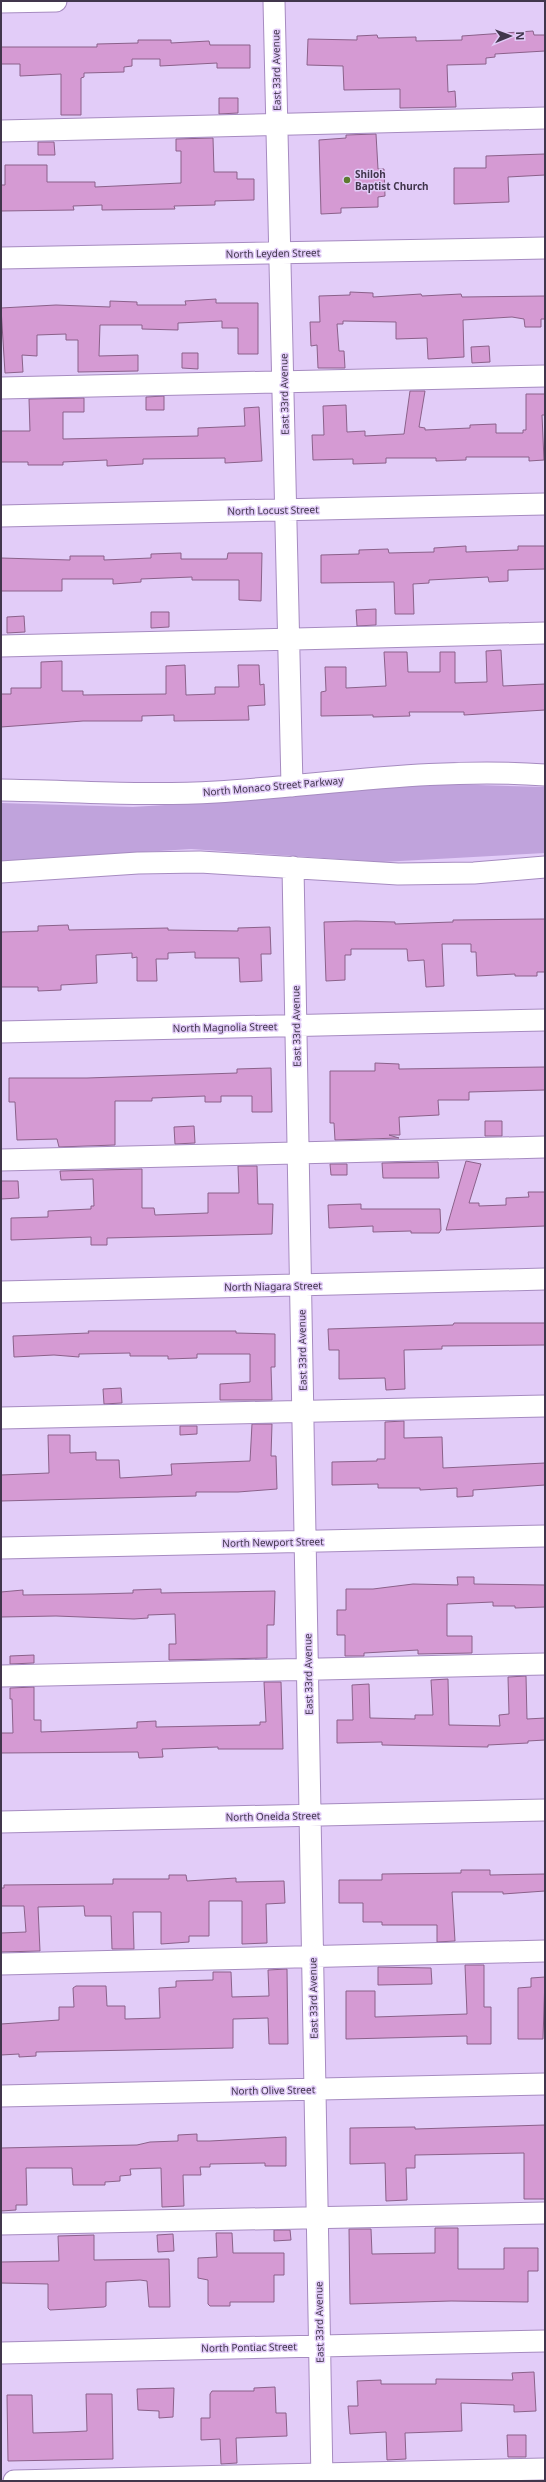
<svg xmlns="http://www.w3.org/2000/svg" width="546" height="2482" viewBox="0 0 546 2482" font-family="'Noto Sans',sans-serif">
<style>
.green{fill:#c0a3dc}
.building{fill:#d59ad3;stroke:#8b618a}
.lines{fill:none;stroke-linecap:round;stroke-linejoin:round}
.minor-casing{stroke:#a68bc0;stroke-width:23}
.minor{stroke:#fff;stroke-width:21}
.poi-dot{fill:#5d7a2f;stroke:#e2ccf8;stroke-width:1.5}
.labels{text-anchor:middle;stroke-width:3;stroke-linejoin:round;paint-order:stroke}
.street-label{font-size:10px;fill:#41364c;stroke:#e2ccf8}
.poi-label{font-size:10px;font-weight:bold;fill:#41364c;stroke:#e2ccf8;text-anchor:start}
</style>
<rect width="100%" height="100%" fill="#e2ccf8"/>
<path class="green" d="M413,783L545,787V853L382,862L191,849L1,861V803L133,807L291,797Z"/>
<path class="building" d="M533,31L534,35H545V51L495,54V57L486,58V64L447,65L448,92L455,91L456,107L400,108V89L344,90L343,66L307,65L308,39L357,40V36L377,35L378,38L416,37V41L462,40V36Z
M138,40H171V43L209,41L210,45H250V68H217V63L160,66V59H132V66L124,67V72L84,73V77L81,78V115H61V74L20,76V64H1V47H97V44L138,43Z
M219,98H238V113L219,114Z
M376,134L378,169H384L385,196L378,197V207L341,208V213L321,214L319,140L346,138V135Z
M213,138L214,172H237V179H254V200L215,201V205L174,206L175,209L102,210V205L73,206L74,210L1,211V185H5V165H47V182H95V187L181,183V151H176V139Z
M38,142H54L55,155H38Z
M545,154V175L508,177L509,202L454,204V168H486V156Z
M350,292L373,293V297L421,294L422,296L461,294L462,297L545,296V319H541V327H525L524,319L512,317L463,320L464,357L428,359L427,338L396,339V322L343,321V324H337L339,351H344L345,368H318L317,345L311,346L310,322H320L319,296L350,295Z
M216,299V303H258V354H238V328H222V321L178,323V330L142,329V325H100L99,356L138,355V371L78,372V340H66V334L37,335V356L22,355L23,372L5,373L1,308L56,305L110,307V301L137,302V305H186L185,301Z
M489,346L490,362L472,363L471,347Z
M182,353H198V369L182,368Z
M410,391H425L419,427L425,428V430L470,428V425L496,424V433H523V430H526V394H545V415H542L544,460L529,461V457H466V460L436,461V458H386V463L353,464V459L313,460L312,435H324L323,406L346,405L347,432L365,431V436L404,434Z
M164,396V410H146V397Z
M84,398V412H63V439L198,436V428L245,426L244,408L259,407L262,461L225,463V458L143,459V464L107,466V460L63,462V465H28V462H1V431H30L29,399Z
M466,546V552L518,550V546H545V569L508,570V581L489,582L488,577L429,580V583L413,584L414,614H395L394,582L321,583V555L359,554V550L388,549L389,553L434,552V548Z
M181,553V559H227L228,553H262L261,601L239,600V580H192V577L141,579V582L113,584V579H62V591H1V558L70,560V556H104V560L151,558V554Z
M376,609V625L357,626L356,610Z
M151,612H169V627L151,628Z
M24,616L25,632L7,633V617Z
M501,650L503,686L545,684V710L464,715V712H409L410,716L373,717V715L321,716V692L326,691L325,667H346V688L386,686L384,652H407L408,672H440V652H455V683L487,682L486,651Z
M62,661V691H83V695L166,694V666L185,665L186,695L215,694V687H239L238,665H259L260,685L264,684L265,705L248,706L249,720L174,721V715L142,716V721H83L1,727V694H11V688H41V662Z
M545,919V972H537V976H515V974L477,976L476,952H471V944H442L444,986L426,987L424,960L408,961L407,949H351V955H345V980L326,981L324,922L356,921L395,922V924L453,922V920Z
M68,925L69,930L168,928V930L238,931V928L270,927L271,954H261L262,981L240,982L239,958H195V952L168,953V959H156L157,981H137V957L132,958V953L96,955L97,983L61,985V990L38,991V987H1V932L38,931V926Z
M375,1063L399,1064V1069L545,1067V1090L469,1092V1100H438L439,1115L399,1117L400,1135H389L399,1138L335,1140L334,1123H330V1071H375Z
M271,1068L272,1112H252V1096H221V1102H205V1096L152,1098V1101H115V1145L59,1147L57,1139L17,1140L15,1102H9V1078H87L237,1073V1069Z
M485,1121H502V1136H485Z
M194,1126L195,1143L175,1144L174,1127Z
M466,1161L481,1164L469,1203H479V1206L506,1205V1198L529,1197L528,1192H545V1226L446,1230Z
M438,1162L439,1178H383L382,1163Z
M330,1164H347V1175H331Z
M238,1166H257L258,1204H273L272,1234L107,1238V1245H91V1237L11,1240V1218L48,1217V1211L91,1209V1206H94L93,1179L61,1180L60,1171L142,1169V1208H154L155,1215L208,1213V1193H239Z
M1,1181H18L19,1198L1,1199Z
M361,1204V1209H440L441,1230L439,1233H411V1231L373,1232V1226L329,1228L328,1205Z
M454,1323H545V1345L442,1346V1349L404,1350L405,1389L386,1390L385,1378L339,1379V1350H329L328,1329L453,1325Z
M88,1331H236V1333L275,1334V1367H271L272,1400H220V1384L250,1382V1354H197V1358L168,1359V1356H130V1353L79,1354V1357L54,1355L14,1357L13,1336L89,1333Z
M121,1388L122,1403L104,1404L103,1389Z
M404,1421V1438L442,1437L443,1468L545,1463V1485L473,1490V1496L457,1497V1488L420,1490V1488H378V1484L332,1485V1462L377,1461V1459H385V1422Z
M252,1424H272L271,1456H276L277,1489L238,1492H196V1496L1,1501V1475L49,1473L48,1435H70V1453L96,1452V1460H119L120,1478L172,1475L171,1464L250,1461Z
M180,1426H197V1434L180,1435Z
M457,1577H474V1584L545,1585V1607L515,1608V1606H493V1602L447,1604V1636H472V1653L418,1654V1650L364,1653V1656H345V1635H337V1610H346V1589H373L413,1584L458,1585Z
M161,1589V1593L275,1591L274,1625H267V1658L169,1660V1644H176L175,1614L148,1615V1618L134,1619L56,1616L1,1617V1592L23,1590V1595L94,1594L133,1593V1590Z
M34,1655V1663L10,1664V1656Z
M526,1676L527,1719L545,1718V1740L528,1741V1743L488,1745V1747L382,1745V1742L337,1743V1720H353L352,1685L369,1684L370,1718L415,1719V1715H433L431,1680L448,1679L449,1725L500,1726L499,1715L509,1714L508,1677Z
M264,1682H281L283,1749H218V1747L162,1749L163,1757L139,1758L138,1752L1,1753V1733H13L12,1699H10V1688L34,1687V1720H41V1732L137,1728V1722L156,1721V1727L260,1725V1722H266Z
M461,1870H490V1875L545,1874V1891L503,1894V1892H452L455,1941L437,1942V1925H382V1922H363V1903H339V1880H382V1874L461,1873Z
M169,1875H186L187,1881L236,1878V1882L284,1881L285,1903L266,1904L267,1943L242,1944V1901H209V1936H189V1942L161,1944V1912H133L134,1949H112L111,1916H85L84,1906H81L38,1907L40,1951L1,1952V1933L26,1932L24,1906H1V1888H4V1885L113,1884V1879H169Z
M465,1965H484V2007H491V2044H467V2036L346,2039V1991H375V2017L467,2014Z
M378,1967L431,1968L432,1984L378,1985Z
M287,1969L288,2044H269L268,2018L233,2019V2048L36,2052V2056L19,2057V2054L1,2055V2024L59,2020V2007H74L73,1988L76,1986H106L107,2006H125V2019L160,2018L159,1988L176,1987V1981L213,1980V1972H231L232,1997L269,1996L268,1970Z
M545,1977L543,2039H518V1988L531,1987V1978Z
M545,2125V2199H524V2153L415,2155V2168H406L407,2200L386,2201L385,2163L350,2164V2128L415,2127V2129Z
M197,2134V2141H210L286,2137V2166H265V2163L210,2164V2167H200L201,2175H183L184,2206L162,2207L161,2168L130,2169L131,2175L120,2176V2181L105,2182V2185H73L72,2168H26L27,2205H16V2210L1,2211V2148L137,2145L150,2142L178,2141V2135Z
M435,2228H458V2269H504V2248H538V2271H528V2302L451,2301L350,2304L349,2229H371L372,2254L435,2253Z
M274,2230H290L291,2240L274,2241Z
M216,2233H232L233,2253H284V2275H274V2302H230V2306H210L208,2304V2280L198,2278V2258L217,2257Z
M173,2234L174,2251L158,2252L157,2235Z
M94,2235V2260L169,2259L170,2307H149L147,2281L140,2280L106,2282V2306L104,2307L50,2310L48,2308V2284L1,2283V2262L59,2261L58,2236Z
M534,2372L536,2411L514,2412V2405L461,2403L462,2431L405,2433L406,2459L387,2460L386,2432L350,2434L348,2406H358L357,2381L381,2380V2384H436V2379L513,2380L512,2373Z
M275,2387L276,2413H286L287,2436L236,2438L237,2463L221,2464L220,2439L201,2440V2418H210V2394L212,2391H254V2388Z
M174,2388L173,2417L159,2418V2411L138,2410L137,2389Z
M86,2394H112L113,2459L8,2461L7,2395H32L33,2433L67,2432L87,2431Z
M507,2435H526V2457H508Z"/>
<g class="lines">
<g class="minor-casing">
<path id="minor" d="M274,1L292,786
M1,2L56,1
M1,131L545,118
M1,258L545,248
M1,388L545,376
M1,516L545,504
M1,646L545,633
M1,790C73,791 144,796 216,792C326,785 435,767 545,775
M293,867L322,2481
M1,872L138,863L200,862L398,874L474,873L545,867
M1,1032L545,1020
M1,1160L545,1147
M1,1292L545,1279
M1,1418L545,1406
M1,1548L545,1536
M1,1676L545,1664
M1,1822L545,1810
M1,1964L545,1951
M1,2096L545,2084
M1,2224L545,2213
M1,2353L545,2341
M14,2481L545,2469"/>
</g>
<use href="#minor" class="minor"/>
</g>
<circle class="poi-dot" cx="347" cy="180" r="4"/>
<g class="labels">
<g class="street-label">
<text transform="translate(276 70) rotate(-91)" y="4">East 33rd Avenue</text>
<text transform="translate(273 253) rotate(-1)" y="4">North Leyden Street</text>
<text transform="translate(284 394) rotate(-91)" y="4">East 33rd Avenue</text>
<text transform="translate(273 510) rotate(-1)" y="4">North Locust Street</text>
<text transform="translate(273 786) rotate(-5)" y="4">North Monaco Street Parkway</text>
<text transform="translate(296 1026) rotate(-91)" y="4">East 33rd Avenue</text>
<text transform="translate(225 1027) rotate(-1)" y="4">North Magnolia Street</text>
<text transform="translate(273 1286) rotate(-1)" y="4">North Niagara Street</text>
<text transform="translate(302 1350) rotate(-91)" y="4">East 33rd Avenue</text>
<text transform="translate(273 1542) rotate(-1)" y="4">North Newport Street</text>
<text transform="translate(308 1674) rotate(-91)" y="4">East 33rd Avenue</text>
<text transform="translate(273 1816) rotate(-1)" y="4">North Oneida Street</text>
<text transform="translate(313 1998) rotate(-91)" y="4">East 33rd Avenue</text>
<text transform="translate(273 2090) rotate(-1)" y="4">North Olive Street</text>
<text transform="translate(319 2322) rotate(-91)" y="4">East 33rd Avenue</text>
<text transform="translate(249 2347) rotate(-1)" y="4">North Pontiac Street</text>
</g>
<g class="poi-label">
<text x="355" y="178">Shiloh<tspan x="355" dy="12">Baptist Church</tspan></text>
</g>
</g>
<rect width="546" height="2482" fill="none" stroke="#41364c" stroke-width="4"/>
<g transform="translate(510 36) rotate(89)" stroke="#e2ccf8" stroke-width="3" paint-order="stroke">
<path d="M0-3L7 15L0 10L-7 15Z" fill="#41364c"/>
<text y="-6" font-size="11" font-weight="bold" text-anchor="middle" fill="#41364c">N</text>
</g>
</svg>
